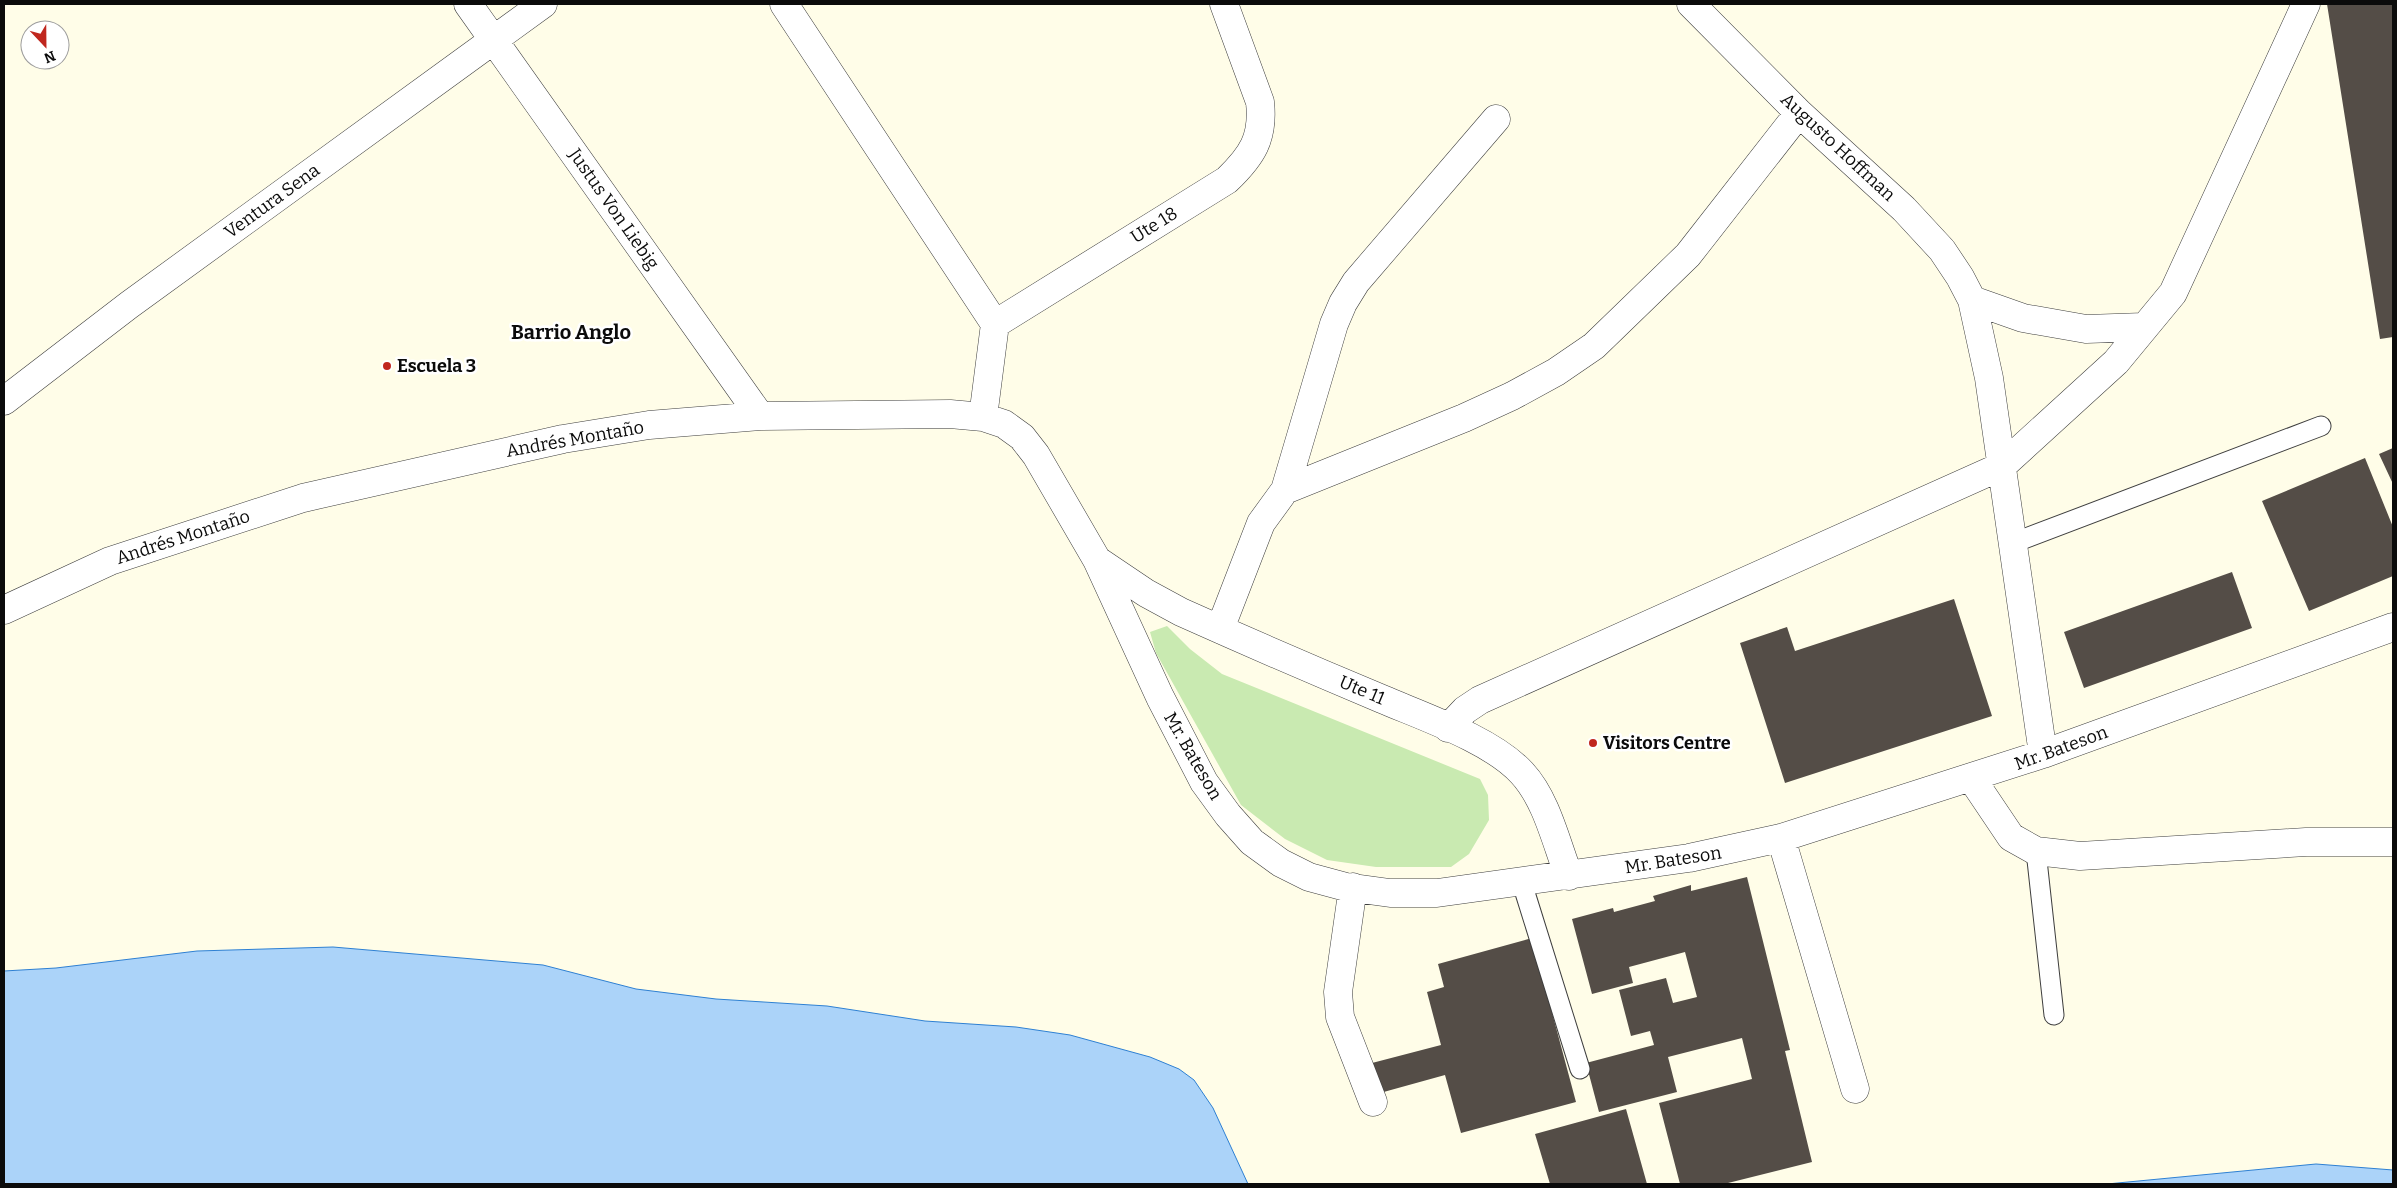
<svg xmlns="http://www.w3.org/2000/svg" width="2397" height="1188" viewBox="0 0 2397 1188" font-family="Bitter,serif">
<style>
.green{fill:#c9eab1}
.water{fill:#abd3f9;stroke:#2e80d3}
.building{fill:#544d47}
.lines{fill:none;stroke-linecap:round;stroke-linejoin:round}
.lane-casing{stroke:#3e3e3e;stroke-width:21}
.street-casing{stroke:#3e3e3e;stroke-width:29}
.lane{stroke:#fff;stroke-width:19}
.street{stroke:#fff;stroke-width:28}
.poi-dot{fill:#c0271e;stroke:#fff;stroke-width:2}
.labels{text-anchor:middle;stroke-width:5;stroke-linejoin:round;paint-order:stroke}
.street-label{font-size:18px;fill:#0b0b0b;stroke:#fff}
.poi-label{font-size:18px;font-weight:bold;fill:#0b0b0b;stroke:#fff;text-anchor:start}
.quarter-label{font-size:20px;font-weight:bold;fill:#0b0b0b;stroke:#fff}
</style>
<rect width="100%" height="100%" fill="#fffde8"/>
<path class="green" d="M1167,626L1190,649L1222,674L1480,779L1488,795L1489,820L1469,854L1451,867H1376L1327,860L1285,839L1241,805L1156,653L1150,632Z"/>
<path class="water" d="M333,947L543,965L636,989L716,999L827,1006L925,1021L1016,1027L1070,1035L1150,1057L1179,1069L1194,1080L1213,1108L1248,1184H4V971L56,968L197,951Z
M2316,1164L2393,1170V1184H2107Z"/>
<path class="building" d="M2327,4H2393V337L2380,339Z
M2393,448V484L2379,454Z
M2365,458L2393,527V576L2309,611L2262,501Z
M2232,572L2252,628L2084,688L2064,632Z
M1954,599L1992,716L1785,783L1740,643L1787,627L1795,651Z
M1747,877L1790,1050L1785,1051L1812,1162L1724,1184H1680L1659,1103L1752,1079L1742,1038L1668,1057L1677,1092L1599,1112L1586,1063L1654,1045L1650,1031L1631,1036L1619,990L1666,978L1673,1003L1697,997L1685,952L1629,967L1633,983L1592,994L1572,919L1613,908L1614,912L1655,901L1653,896L1691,885V891Z
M1532,938L1576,1102L1461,1133L1445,1075L1380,1093L1372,1063L1441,1045L1427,992L1444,987L1438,964Z
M1626,1109L1647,1184H1550L1535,1134Z"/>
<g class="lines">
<g class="lane-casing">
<path id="lane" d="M2013,543L2321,426
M2036,851L2054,1015
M1522,883L1580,1069"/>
</g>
<g class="street-casing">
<path id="street" d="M468,4L760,416
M784,4L995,324
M1691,4L1799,113L1904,209L1942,250L1960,277L1972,300L1989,378L2043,754
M1972,300L2023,318L2086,329L2144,327
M4,401L129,305L543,4
M983,417L995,324L1227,180C1252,156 1264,138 1260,102L1224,4
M1285,490L1334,324L1343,303L1356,282L1496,119
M1097,560L1146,593L1181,612C1248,642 1315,671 1382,699C1424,717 1492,740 1522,773C1547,800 1556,843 1569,876
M4,610L110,561L303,498L563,439L649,425L760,416L950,414L983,417L1004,424L1022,437L1036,455L1097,560L1160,697L1204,782L1228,815L1252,842L1281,863L1309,877L1346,887L1390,893H1437L1689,858L1781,838L2043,754L2393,627
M1220,629L1261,523L1285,490L1464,418L1512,396L1556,372L1594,346L1688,255L1799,113
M1448,728L1465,710L1480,700L2002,466L2116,362L2173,293L2306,4
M1972,779L2011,837L2036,851L2080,856L2306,842H2393
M1781,838L1855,1089
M1353,887L1338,992L1340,1017L1373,1102"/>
</g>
<use href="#lane" class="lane"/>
<use href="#street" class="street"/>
</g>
<g class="poi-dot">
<circle cx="387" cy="366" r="5"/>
<circle cx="1593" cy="743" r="5"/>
</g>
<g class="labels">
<g class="street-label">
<text transform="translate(1838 147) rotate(43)" y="6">Augusto Hoffman</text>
<text transform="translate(272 201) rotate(-36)" y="6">Ventura Sena</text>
<text transform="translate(614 209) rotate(55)" y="6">Justus Von Liebig</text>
<text transform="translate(1154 225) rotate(-32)" y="6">Ute 18</text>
<text transform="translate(575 439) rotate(-10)" y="6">Andrés Montaño</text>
<text transform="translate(183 537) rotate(-18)" y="6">Andrés Montaño</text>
<text transform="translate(1362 690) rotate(23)" y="6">Ute 11</text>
<text transform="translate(2061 748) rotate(-20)" y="6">Mr. Bateson</text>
<text transform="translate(1193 756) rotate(60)" y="6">Mr. Bateson</text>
<text transform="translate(1673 860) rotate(-9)" y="6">Mr. Bateson</text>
</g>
<g class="poi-label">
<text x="397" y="372">Escuela 3</text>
<text x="1603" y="749">Visitors Centre</text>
</g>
<g class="quarter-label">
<text x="571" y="339">Barrio Anglo</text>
</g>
</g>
<rect width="2397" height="1188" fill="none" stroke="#0b0b0b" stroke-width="10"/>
<g transform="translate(45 45) rotate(158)"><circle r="24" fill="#ffffff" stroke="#9d9d9d"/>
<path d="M0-4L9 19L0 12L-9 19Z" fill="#c0271e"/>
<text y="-8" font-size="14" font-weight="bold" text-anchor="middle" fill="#0b0b0b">N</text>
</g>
</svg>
